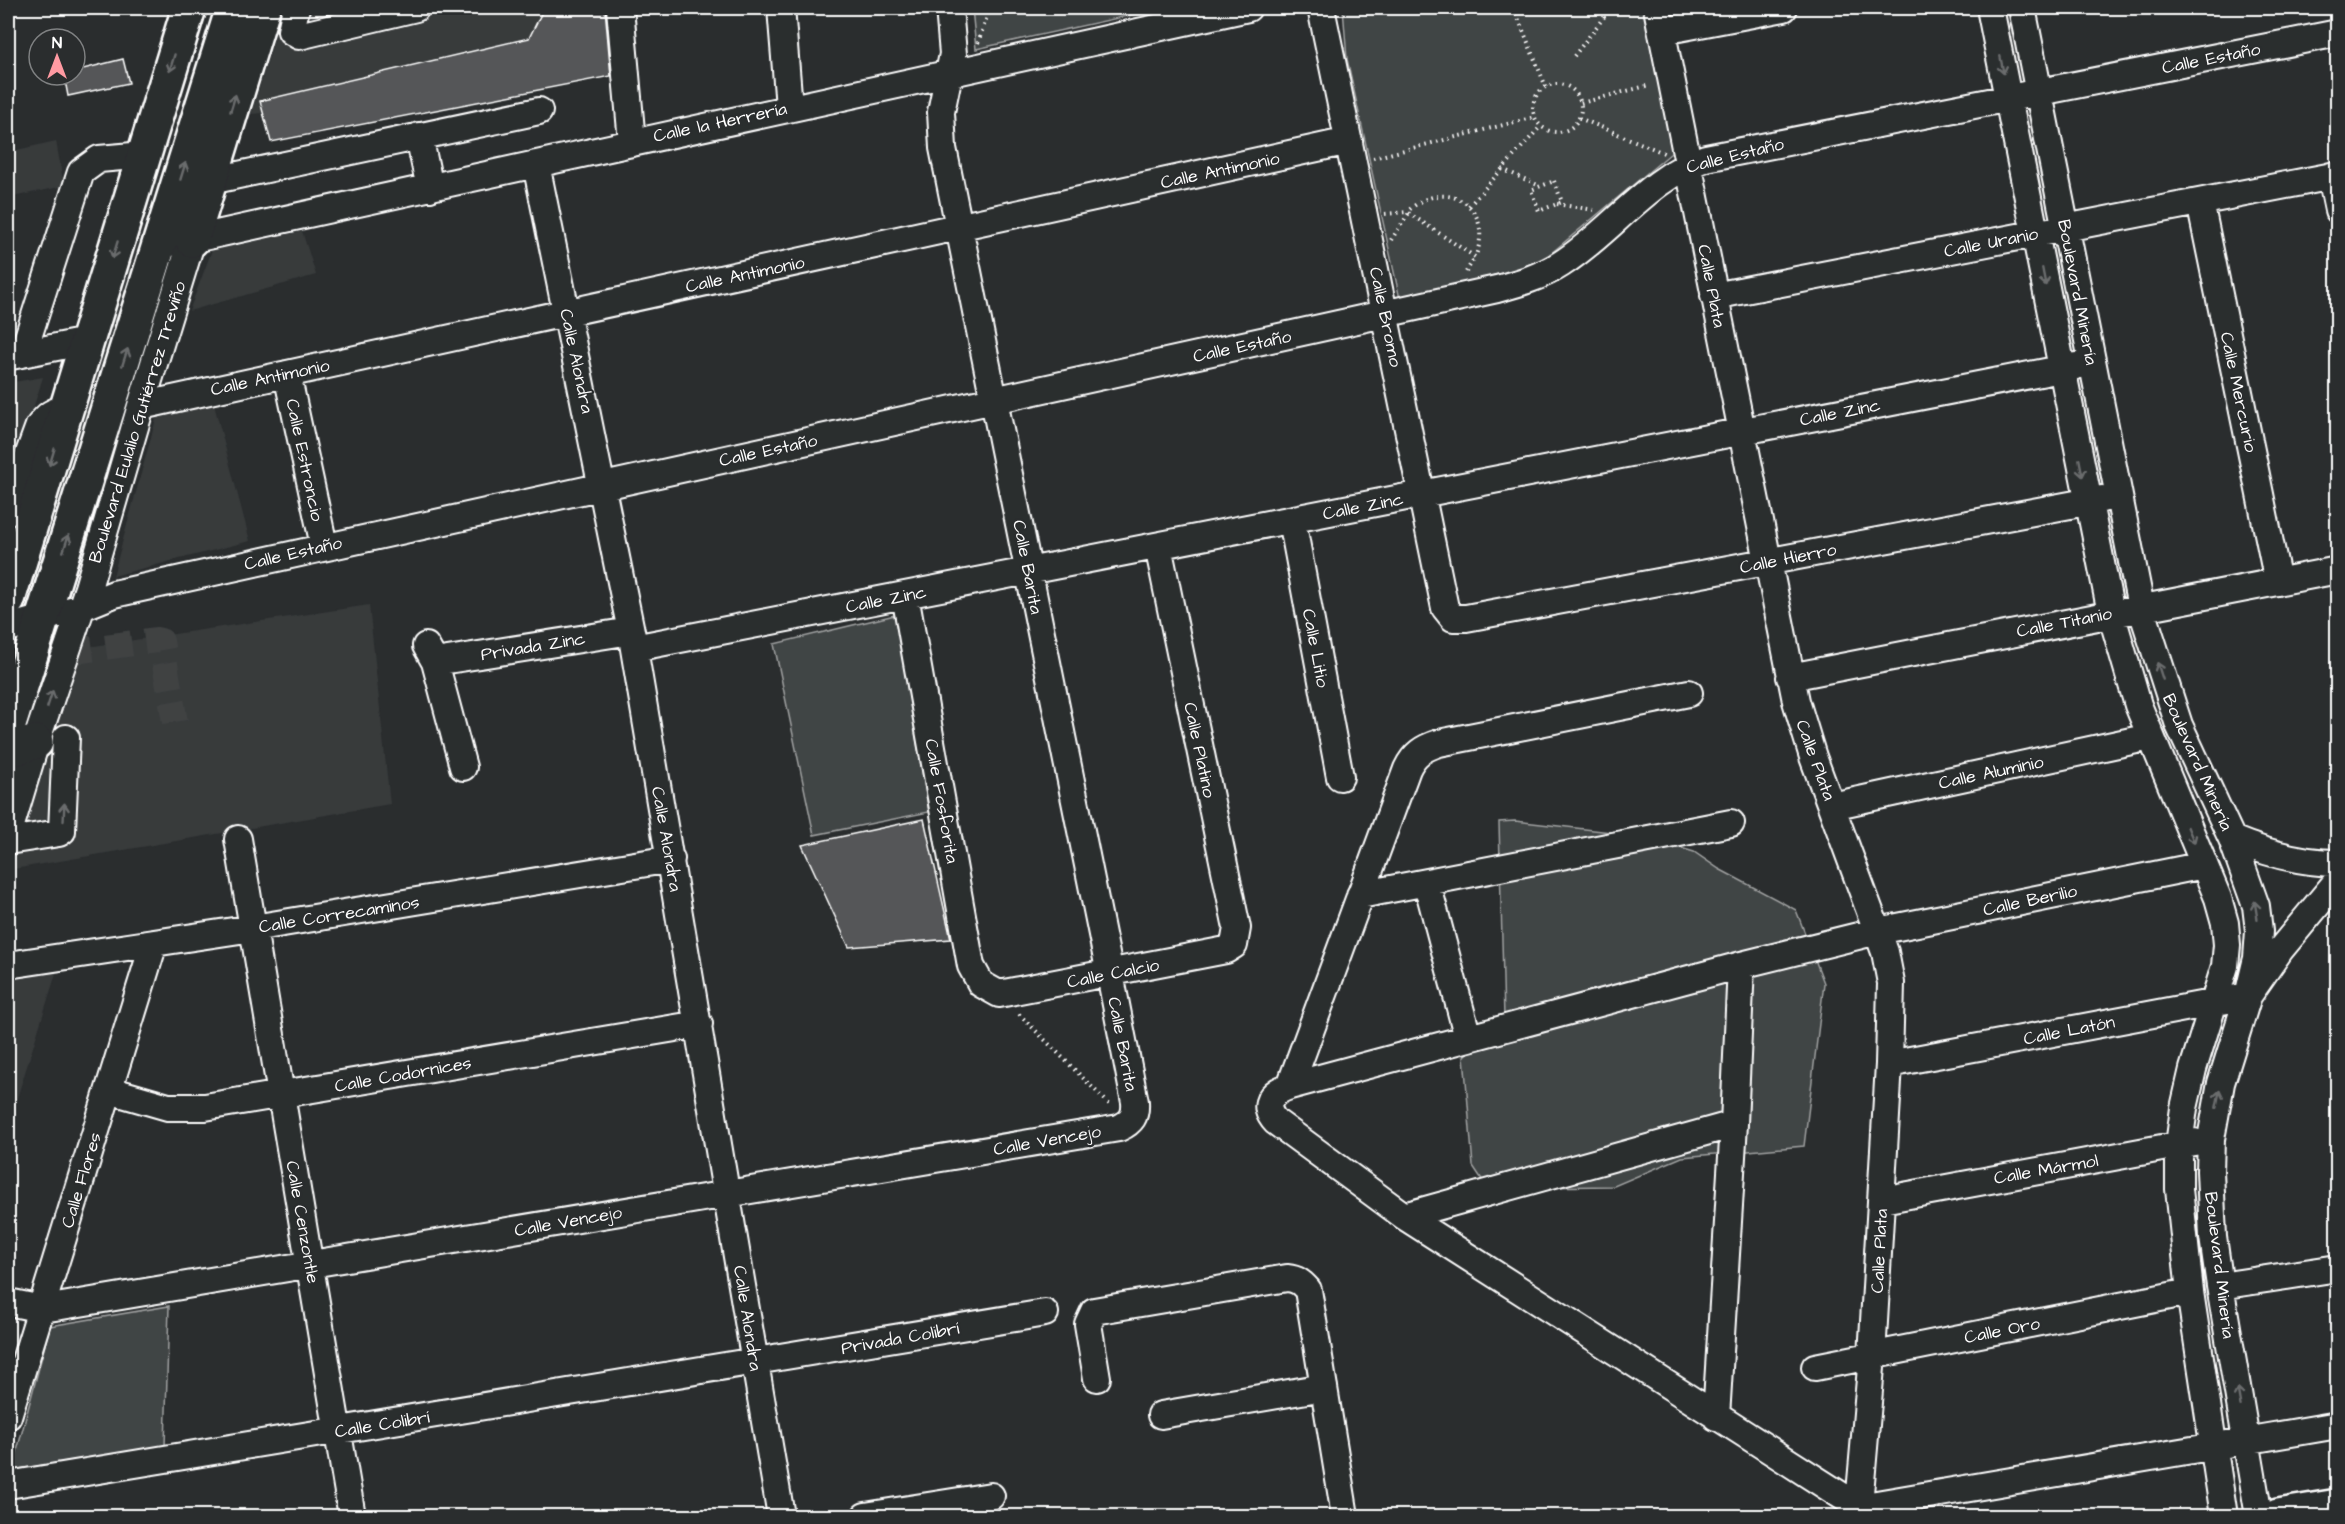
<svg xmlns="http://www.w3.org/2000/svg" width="2345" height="1524" viewBox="0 0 2345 1524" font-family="'Architects Daughter',sans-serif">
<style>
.built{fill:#373a3b}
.green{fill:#414445;stroke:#a0a2a2;stroke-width:1.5}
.building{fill:#555758;stroke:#fff;stroke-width:1.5}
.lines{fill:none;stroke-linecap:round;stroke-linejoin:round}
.minor-tunnel{stroke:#3f4243;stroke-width:26;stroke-dasharray:26 13;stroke-linecap:butt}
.minor-casing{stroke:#fff;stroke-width:30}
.major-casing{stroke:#fff;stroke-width:38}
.path{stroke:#fff;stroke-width:4;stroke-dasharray:1.5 4.5;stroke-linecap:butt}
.minor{stroke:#2a2d2e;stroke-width:26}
.major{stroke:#2a2d2e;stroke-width:33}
.oneway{stroke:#6a6c6d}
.labels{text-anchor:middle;stroke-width:4.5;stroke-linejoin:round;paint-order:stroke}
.street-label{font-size:18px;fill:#fff;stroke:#2a2d2e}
</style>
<rect width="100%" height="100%" fill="#2a2d2e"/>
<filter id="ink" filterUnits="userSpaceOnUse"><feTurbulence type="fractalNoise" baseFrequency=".0167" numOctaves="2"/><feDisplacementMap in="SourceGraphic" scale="12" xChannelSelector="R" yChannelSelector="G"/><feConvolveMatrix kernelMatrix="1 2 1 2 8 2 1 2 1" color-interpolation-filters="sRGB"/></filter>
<g filter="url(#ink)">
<path class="built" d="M284,8H605L611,76L271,142L263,113L251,114Z
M56,141L64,186L8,198V152Z
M302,231L316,275L189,311L212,250Z
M43,377L25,435L8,490V383Z
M212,397L250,541L113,576L159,408Z
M369,605L390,804L8,870V860L43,732L74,649Z
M58,967L8,1127V976Z"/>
<path class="green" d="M972,8H1149L1150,11L976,49Z
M1343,8H1644L1676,149L1537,265L1400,299L1347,59Z
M895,615L929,812L814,835L774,644Z
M1515,821L1637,835L1694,852L1719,869L1796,910L1824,983L1804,1146L1682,1157L1614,1186L1529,1187L1485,1184L1473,1166L1464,1056L1504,1018L1499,822Z
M169,1306L165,1446L12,1470L50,1326Z"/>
<path class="building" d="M544,8H605L611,76L271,142L260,101L529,38Z
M123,59L129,83L68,96L64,75H75V71Z
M924,819L951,939L849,947L802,845Z"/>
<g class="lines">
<path class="minor-tunnel" d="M67,652L157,640L161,641L175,722"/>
<g class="minor-casing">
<path id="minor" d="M296,8L291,31L299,36L416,8
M620,8L632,142
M781,8L789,107
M1321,8L1445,608L1453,618H1466L2102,499
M1657,8L1796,701L1813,757L1885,952L1891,983L1889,1064L1872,1356L1858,1516
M1990,8L2111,613L2138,705L2218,898L2225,923L2227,945L2225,966L2193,1069L2184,1108L2179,1145V1189L2190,1292L2224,1516
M2022,8L2141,607L2179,725L2232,839L2256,906L2259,931L2257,958L2248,996L2221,1083L2211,1139L2210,1171L2213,1237L2220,1286L2259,1516
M1663,31L1784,8
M419,136L430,188
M536,164L631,631L781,1516
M2331,176L2338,210
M210,181L539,111
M2200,202L2278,582
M176,243L1248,8
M1714,296L2338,175
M23,353L81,172L99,159L144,155
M11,356L87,341
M287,374L324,546
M141,406L1349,141
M8,511L39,426C47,415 53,410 67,409
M1292,520L1340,777
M905,595L971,966L981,984L999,994L1226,950L1234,945L1237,928L1158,546
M8,628L82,607L114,594L1497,289C1519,283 1541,277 1561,264C1610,233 1650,176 1706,158L2338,33
M426,646L435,662L463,767
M634,648L2076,366
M435,662L631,631
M1790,677L2338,570
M1832,806L2150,737
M8,835L36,742L88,588L141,406L192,240
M238,839L352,1516
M2232,839C2266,853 2300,863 2338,863
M8,841L59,833L62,831L66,738
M2204,865L1878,931L1741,965L1290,1086C1271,1092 1260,1105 1276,1122L1404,1216L1859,1507L2338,1425
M1427,883L1468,1038
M1360,895L1731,823
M8,965L253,928L671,859
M1889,1064L2248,996L2280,950L2338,880
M1290,1086L1407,769C1414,754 1423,748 1439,743L1689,693
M109,1090L168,1107H205L699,1024
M1882,1200L2194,1142
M1404,1216L1734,1124
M2220,1286L2338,1268
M8,1302L42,1309L62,1306L1119,1128C1132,1122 1136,1116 1135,1102L1110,974L943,148L941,112L953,54L949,8
M1815,1367L2190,1292
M1097,1378L1088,1324L1094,1311L1287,1278C1297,1279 1301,1282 1308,1290L1345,1516
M1161,1415L1324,1387
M8,1416L154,943
M1716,1417L1734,1124L1741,965
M8,1485L1045,1313
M865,1516L991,1496"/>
</g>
<g class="major-casing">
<path id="major" d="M192,240L263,8
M8,600L189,8
M8,728L233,8
M8,751L36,742
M2278,1516L2338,1506"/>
</g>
<path class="path" d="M1514,8L1546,87
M978,43L990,8
M1574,56L1604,17L1592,8
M1533 108a24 24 0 1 1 48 0a24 24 0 1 1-48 0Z
M1581,103L1650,85
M1579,118L1664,153
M1373,158L1535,117
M1502,169L1540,186
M1554,181L1562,202L1539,211L1531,190Z
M1557,204L1594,210
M1469,206L1541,126
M1385,214L1407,212L1475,257C1497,208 1445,174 1407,212
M1391,240L1409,213
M1466,272L1475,257
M1019,1014L1111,1106"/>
<use href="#minor" class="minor"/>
<use href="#major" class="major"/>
</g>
<defs><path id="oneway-shaft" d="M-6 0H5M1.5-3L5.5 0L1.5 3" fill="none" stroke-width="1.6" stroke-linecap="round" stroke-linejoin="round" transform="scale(1.5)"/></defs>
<g class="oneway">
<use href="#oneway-shaft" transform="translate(172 63) rotate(107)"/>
<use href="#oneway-shaft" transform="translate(2002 65) rotate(79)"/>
<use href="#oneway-shaft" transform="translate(233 103) rotate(-73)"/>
<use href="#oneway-shaft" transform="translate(183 171) rotate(-73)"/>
<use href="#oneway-shaft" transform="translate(115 250) rotate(107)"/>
<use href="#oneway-shaft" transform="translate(2044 277) rotate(79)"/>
<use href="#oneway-shaft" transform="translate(125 357) rotate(-72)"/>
<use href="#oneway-shaft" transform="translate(52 457) rotate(107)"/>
<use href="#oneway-shaft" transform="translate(2081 468) rotate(79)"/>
<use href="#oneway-shaft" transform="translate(66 543) rotate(-72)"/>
<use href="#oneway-shaft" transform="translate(2160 671) rotate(-108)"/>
<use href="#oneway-shaft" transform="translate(50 699) rotate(-72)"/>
<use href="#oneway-shaft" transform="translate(64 812) rotate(-87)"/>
<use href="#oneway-shaft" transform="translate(2191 835) rotate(67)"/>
<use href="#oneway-shaft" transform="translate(2256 910) rotate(-99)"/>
<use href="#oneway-shaft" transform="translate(2218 1099) rotate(-79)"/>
<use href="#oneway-shaft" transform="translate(2239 1397) rotate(-100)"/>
</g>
</g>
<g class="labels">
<g class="street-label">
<text transform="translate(2211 58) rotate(-11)" y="6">Calle Estaño</text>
<text transform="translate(720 122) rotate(-12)" y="6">Calle la Herrería</text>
<text transform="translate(1735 155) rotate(-14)" y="6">Calle Estaño</text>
<text transform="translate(1220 170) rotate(-12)" y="6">Calle Antimonio</text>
<text transform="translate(1991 242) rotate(-11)" y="6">Calle Uranio</text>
<text transform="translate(745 274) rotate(-12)" y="6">Calle Antimonio</text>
<text transform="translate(1712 286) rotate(79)" y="6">Calle Plata</text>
<text transform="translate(2078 292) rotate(79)" y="6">Boulevard Minería</text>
<text transform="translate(1386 317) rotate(78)" y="6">Calle Bromo</text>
<text transform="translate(1242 346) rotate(-12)" y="6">Calle Estaño</text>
<text transform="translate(577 361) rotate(78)" y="6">Calle Alondra</text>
<text transform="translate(270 377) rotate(-12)" y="6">Calle Antimonio</text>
<text transform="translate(2239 392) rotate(78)" y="6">Calle Mercurio</text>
<text transform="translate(1840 412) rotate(-11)" y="6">Calle Zinc</text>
<text transform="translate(137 422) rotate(-73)" y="6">Boulevard Eulalio Gutiérrez Treviño</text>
<text transform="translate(768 450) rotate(-12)" y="6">Calle Estaño</text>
<text transform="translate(305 460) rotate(78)" y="6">Calle Estroncio</text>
<text transform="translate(1363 506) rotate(-11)" y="6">Calle Zinc</text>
<text transform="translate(293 553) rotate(-13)" y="6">Calle Estaño</text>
<text transform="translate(1788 558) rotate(-11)" y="6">Calle Hierro</text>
<text transform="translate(1028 567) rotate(79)" y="6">Calle Barita</text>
<text transform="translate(886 599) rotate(-11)" y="6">Calle Zinc</text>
<text transform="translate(2064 622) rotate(-11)" y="6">Calle Titanio</text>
<text transform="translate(533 646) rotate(-9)" y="6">Privada Zinc</text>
<text transform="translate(1316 648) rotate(79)" y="6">Calle Litio</text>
<text transform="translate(1200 750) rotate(78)" y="6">Calle Platino</text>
<text transform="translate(1816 760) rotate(70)" y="6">Calle Plata</text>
<text transform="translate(2198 762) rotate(66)" y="6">Boulevard Minería</text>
<text transform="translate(1991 772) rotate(-12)" y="6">Calle Aluminio</text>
<text transform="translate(942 801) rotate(80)" y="6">Calle Fosforita</text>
<text transform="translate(667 839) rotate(80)" y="6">Calle Alondra</text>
<text transform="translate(2030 900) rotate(-12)" y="6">Calle Berilio</text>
<text transform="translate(339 914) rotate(-9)" y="6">Calle Correcaminos</text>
<text transform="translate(1113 973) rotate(-11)" y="6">Calle Calcio</text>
<text transform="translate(2069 1030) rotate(-11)" y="6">Calle Latón</text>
<text transform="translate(1123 1044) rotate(79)" y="6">Calle Barita</text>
<text transform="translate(403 1074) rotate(-10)" y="6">Calle Codornices</text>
<text transform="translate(1047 1140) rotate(-10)" y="6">Calle Vencejo</text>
<text transform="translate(2046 1169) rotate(-10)" y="6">Calle Mármol</text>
<text transform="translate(81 1180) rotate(-73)" y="6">Calle Flores</text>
<text transform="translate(568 1221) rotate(-10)" y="6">Calle Vencejo</text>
<text transform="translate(303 1222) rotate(80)" y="6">Calle Cenzontle</text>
<text transform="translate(1879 1251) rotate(-87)" y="6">Calle Plata</text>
<text transform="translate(2220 1265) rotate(83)" y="6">Boulevard Minería</text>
<text transform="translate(748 1318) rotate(81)" y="6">Calle Alondra</text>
<text transform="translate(2002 1330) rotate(-11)" y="6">Calle Oro</text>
<text transform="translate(900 1338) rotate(-10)" y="6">Privada Colibrí</text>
<text transform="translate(382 1424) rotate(-9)" y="6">Calle Colibrí</text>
</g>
</g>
<rect width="2345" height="1524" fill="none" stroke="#2a2d2e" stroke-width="30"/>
<rect x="15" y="15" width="2315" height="1494" fill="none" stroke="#fff" stroke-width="2" filter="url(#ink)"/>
<g transform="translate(57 57)"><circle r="28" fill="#2a2d2e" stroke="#7f8182" stroke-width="1.5"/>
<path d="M0-4.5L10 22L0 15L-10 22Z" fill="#ff9aa2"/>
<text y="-9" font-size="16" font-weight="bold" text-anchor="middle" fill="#ffffff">N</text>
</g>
</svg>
